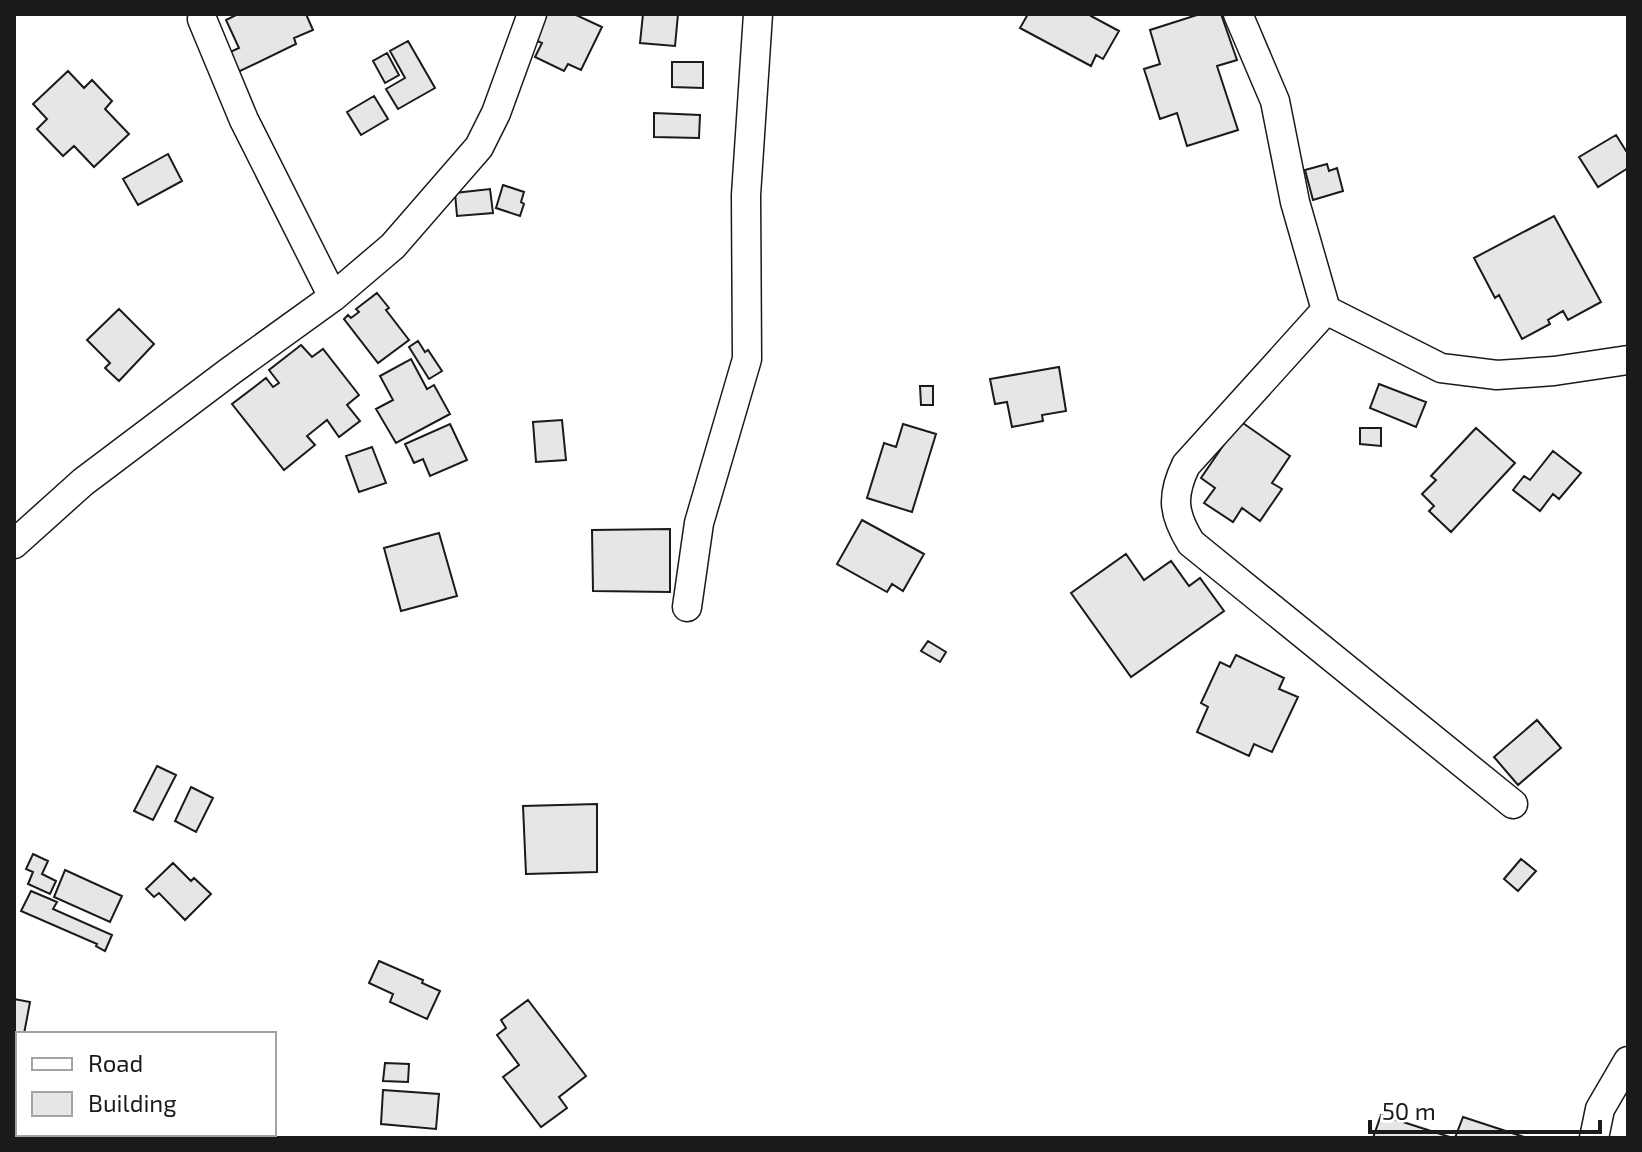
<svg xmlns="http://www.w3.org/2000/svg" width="1642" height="1152" viewBox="0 0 1642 1152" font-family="'Exo 2',sans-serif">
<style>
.building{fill:#e6e6e6;stroke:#1a1a1a;stroke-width:2}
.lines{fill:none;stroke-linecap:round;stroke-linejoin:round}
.street-casing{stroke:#1a1a1a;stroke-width:31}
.street{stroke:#fff;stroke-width:28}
</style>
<rect width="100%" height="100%" fill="#fff"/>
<path class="building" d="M238,14H306L313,30L294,38L296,44L238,72L230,52L239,48L226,20Z
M547,14H574L602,27L581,70L568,64L564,71L535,57L542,43L535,40Z
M643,14H678L675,46L640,43Z
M1028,14H1092L1091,16L1119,31L1103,59L1096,55L1091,66L1020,28Z
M1200,14H1221L1237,60L1217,66L1238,130L1187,146L1177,113L1160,119L1144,69L1160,64L1150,30Z
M408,41L435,88L398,109L386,89L405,78L390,51Z
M387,53L399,75L385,83L373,61Z
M672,62H703V88L672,87Z
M68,71L84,88L92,80L112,101L105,109L129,134L94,167L74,146L63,156L37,129L47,119L33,104Z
M374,96L388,119L361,135L347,112Z
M654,113L700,115L699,138L654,137Z
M1616,135L1628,154V168L1598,187L1579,157Z
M168,154L182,181L138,205L123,179Z
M1327,164L1329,171L1337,168L1343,191L1313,200L1305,170Z
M503,185L524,192L521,202L524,204L520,216L496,208Z
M490,189L493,213L457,216L455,193Z
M1554,216L1601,302L1568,320L1563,311L1548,320L1550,324L1522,339L1499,295L1495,298L1474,258Z
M377,293L389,308L386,310L409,340L378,363L344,319L348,315L351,318L359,312L356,309Z
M119,309L154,344L119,381L105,368L110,363L87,340Z
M418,341L425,352L428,350L442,371L429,379L409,347Z
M301,345L312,357L323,349L359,395L347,405L360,421L339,437L327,420L307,436L315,445L284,470L232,404L266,378L273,387L279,383L269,370Z
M411,359L427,389L434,385L450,414L396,443L376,409L393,400L380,376Z
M1059,367L1066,411L1042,415L1043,421L1012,427L1007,402L995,404L990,379Z
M1379,384L1426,402L1416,427L1370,408Z
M920,386H933V405H921Z
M562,420L566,460L536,462L533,422Z
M1240,421L1290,456L1272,483L1282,489L1260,521L1242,508L1233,522L1204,503L1215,488L1201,478Z
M450,424L467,460L430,476L423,459L414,463L405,444Z
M903,424L936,434L912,512L867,498L884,443L896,447Z
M1360,428H1381V446L1360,444Z
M1476,428L1515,463L1451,532L1429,511L1434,506L1422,494L1436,480L1431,476Z
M372,447L386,483L359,492L346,456Z
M1553,451L1581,473L1559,499L1553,494L1540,511L1513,490L1524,476L1530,480Z
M862,520L924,554L903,591L892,584L887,592L837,564Z
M670,529V592L593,591L592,530Z
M439,533L457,596L401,611L384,548Z
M1126,554L1144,580L1171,561L1189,586L1200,578L1224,611L1131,677L1071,593Z
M928,641L946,652L940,662L921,651Z
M1236,655L1284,678L1279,689L1298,697L1272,752L1254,744L1249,756L1197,732L1208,707L1201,703L1220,662L1230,667Z
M1537,720L1561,748L1518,785L1494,757Z
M157,766L176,775L153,820L134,811Z
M191,787L213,798L196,832L175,821Z
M597,804V872L526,874L523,806Z
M33,854L48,861L42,874L56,881L50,894L28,884L33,872L26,869Z
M1521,859L1536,871L1518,891L1504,879Z
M173,863L191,881L194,878L211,894L185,920L159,893L154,897L146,889Z
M65,870L122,896L110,922L54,897Z
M31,891L57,902L53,909L112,935L105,951L96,946L97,944L21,911Z
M379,961L423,980L422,983L440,991L427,1019L390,1002L393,994L369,983Z
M14,999L30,1002L24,1034H18L15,1080Z
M528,1000L586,1076L559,1097L567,1108L541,1127L503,1077L519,1065L497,1035L506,1028L501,1020Z
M385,1063L409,1064L408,1082L383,1081Z
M383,1090L439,1094L436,1129L381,1124Z
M1381,1115L1453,1138H1373Z
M1463,1117L1527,1138H1455Z
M56,1134H126L124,1138H54Z"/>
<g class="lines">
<g class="street-casing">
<path id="street" d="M1238,14L1275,101L1295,202L1326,310L1441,368L1497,375L1554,371L1628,360
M202,19L244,120L333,297
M1326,310L1186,465C1171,496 1173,514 1191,543L1513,804
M14,544L83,482L229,372L333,297L393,246L479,147L496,113L532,14
M687,607L699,523L747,359L746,195L758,14
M1594,1138L1600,1109L1628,1061"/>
</g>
<use href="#street" class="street"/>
</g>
<rect width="1642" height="1152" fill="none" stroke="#1a1a1a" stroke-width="32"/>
<rect x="16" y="1032" width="260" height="104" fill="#ffffff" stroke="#a3a3a3" stroke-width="2"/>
<rect x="32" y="1058" width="40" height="12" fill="#ffffff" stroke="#a3a3a3" stroke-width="2"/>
<text x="88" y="1072" font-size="24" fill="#1a1a1a">Road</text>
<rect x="32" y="1092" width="40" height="24" fill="#e6e6e6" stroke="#a3a3a3" stroke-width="2"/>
<text x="88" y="1112" font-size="24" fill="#1a1a1a">Building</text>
<path d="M1370 1120v12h230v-12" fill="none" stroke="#1a1a1a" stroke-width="4"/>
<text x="1382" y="1120" font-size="24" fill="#1a1a1a" stroke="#ffffff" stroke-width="6" paint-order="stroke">50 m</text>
</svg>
